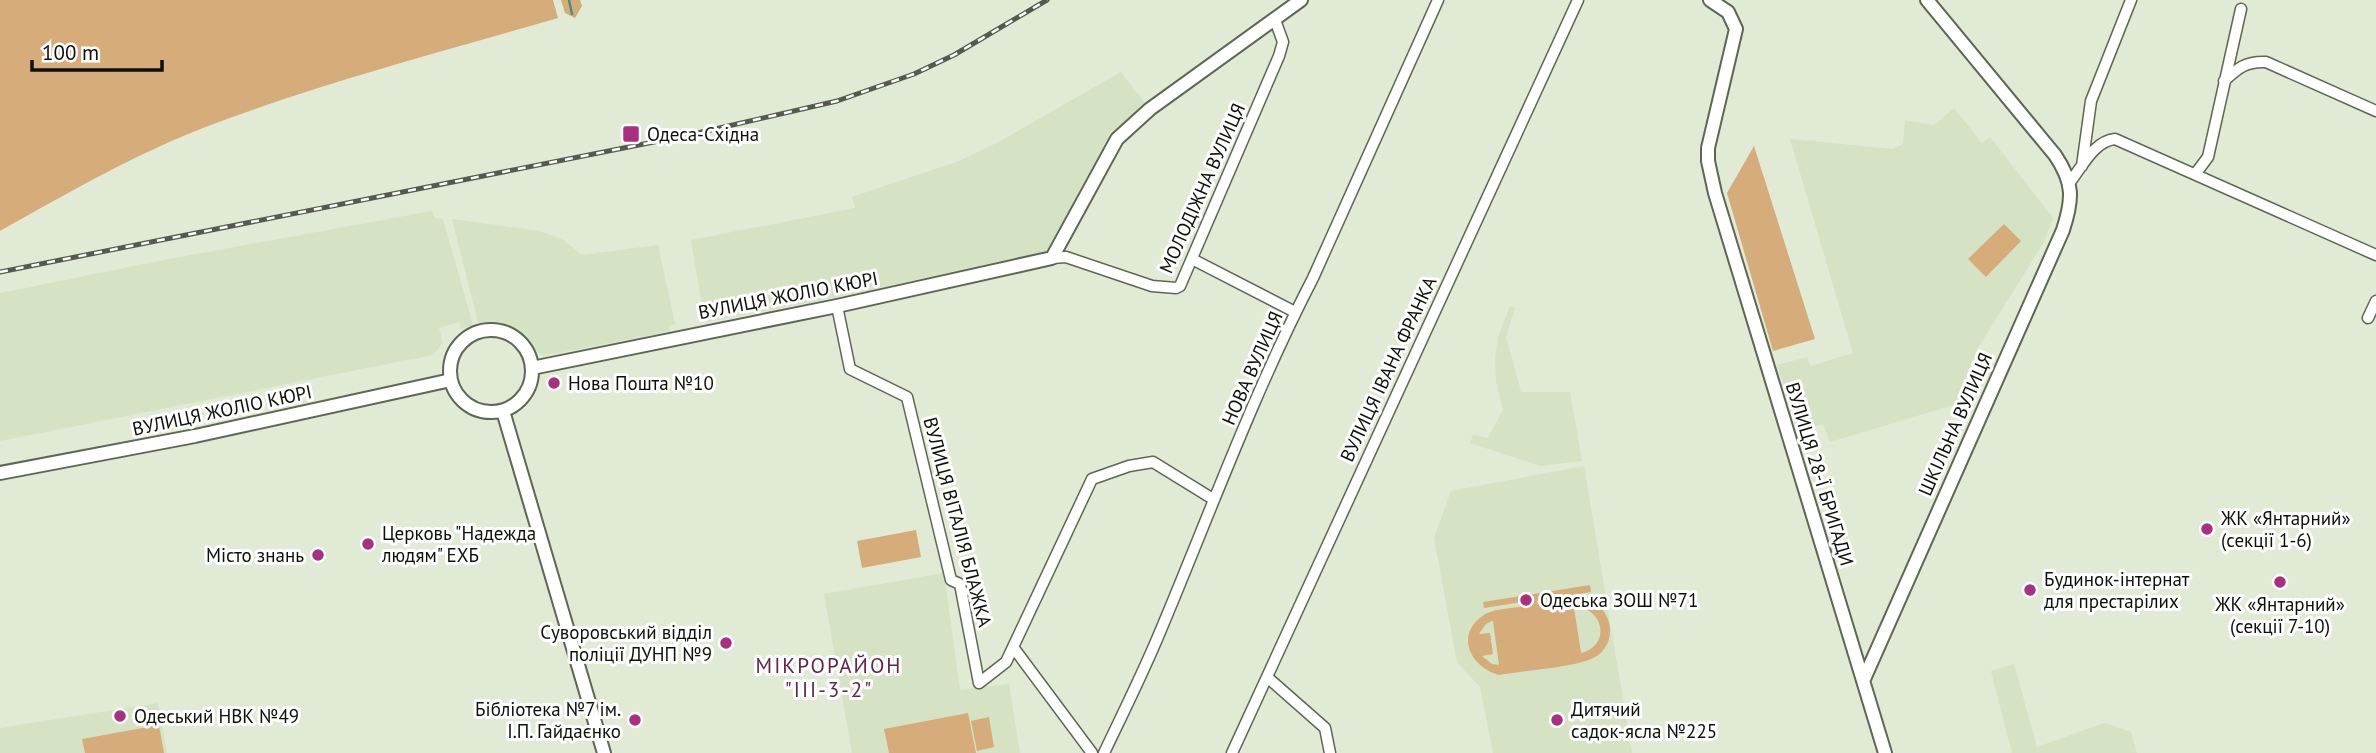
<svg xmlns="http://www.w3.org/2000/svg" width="2376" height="753" viewBox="0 0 2376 753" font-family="'PT Sans',sans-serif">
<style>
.built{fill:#d5e2c4}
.green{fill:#d6ac7b;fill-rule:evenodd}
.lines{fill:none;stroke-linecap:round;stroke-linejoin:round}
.stream{stroke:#469285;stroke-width:2.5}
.minor-casing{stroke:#5e6753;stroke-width:13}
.tertiary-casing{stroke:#5e6753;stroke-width:16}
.minor{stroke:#fff;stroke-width:10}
.tertiary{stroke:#fff;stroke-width:12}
.rail-casing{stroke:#555a4e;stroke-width:5}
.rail{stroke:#fff;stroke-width:2.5;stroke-dasharray:8;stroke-linecap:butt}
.poi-dot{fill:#ab2f81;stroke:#fff;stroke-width:2.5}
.labels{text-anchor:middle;stroke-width:6;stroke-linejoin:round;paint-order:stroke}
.poi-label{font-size:19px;fill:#0d1009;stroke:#fff;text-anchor:start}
.street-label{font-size:19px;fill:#0d1009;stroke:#fff}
.neighbourhood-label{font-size:21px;letter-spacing:2px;fill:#62264c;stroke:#fff}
</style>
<rect width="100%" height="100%" fill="#e0ead4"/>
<path class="built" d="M1121,72L1146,105L1108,135L1112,141L1058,240L1047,251L827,299L705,322L691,240L855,208L852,197L959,161L997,143Z
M1954,108L1982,143L1990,137L2053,218L2044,242L1976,351L1957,404L1830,442L1823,424L1798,430L1777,365L1807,357L1811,366L1853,353L1790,139L1893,149L1903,144L1905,120L1934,125Z
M432,211L434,218L443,219L473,325L461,329L459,322L439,328L443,343L433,355L0,441V293L169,259Z
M452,219L540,231L563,240L582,255L658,245L675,324L669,326L670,331L543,356L510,327L497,324L479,326Z
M1510,306L1515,308L1506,337L1521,392H1570L1582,461L1541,466L1470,443L1473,435L1488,438L1503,410L1496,381L1495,358L1498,337Z
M1584,466L1632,753H1493L1480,687L1457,662L1434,538L1451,491Z
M944,573L960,690L1009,684L1020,753H852L824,594Z
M2014,664L2037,747L2104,723L2131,732L2137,753H2012L1991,671Z
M158,703L167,753H0V728Z"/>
<path class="green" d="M0,0H553L558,18C441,52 322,83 208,126C135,154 68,193 0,231Z
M561,0H580L582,6L575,18L565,13Z
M1754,146L1815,339L1773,351L1727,193Z
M2004,224L2021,241L1986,277L1968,259Z
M916,530L921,557L862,568L857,541Z
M1590,585L1591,592L1537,601L1538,604C1553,602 1571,596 1586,600C1613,606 1619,643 1595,657C1579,667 1520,671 1499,675C1472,668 1455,637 1481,617C1492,608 1510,609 1524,606L1522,602L1484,608L1483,602ZM1581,607C1606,615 1608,646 1581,653L1574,608ZM1492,621H1493L1499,665L1492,664L1482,656L1493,654L1490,633L1479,634L1486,624Z
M968,713L976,753H889L884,729Z
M989,717L994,747L977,751L971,721Z
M159,725L164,753H85L82,739Z"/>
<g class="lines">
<path class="stream" d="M569,0L572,14"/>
<g class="minor-casing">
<path id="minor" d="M2224,81C2238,68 2246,61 2266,62L2376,111
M2082,166L2091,101L2131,0
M2196,173L2208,157L2241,9
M2070,182C2082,167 2094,141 2115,139L2376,255
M1052,258L1066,257L1152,286L1176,288L1180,286L1279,56L1283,42L1275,20
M1192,259L1295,312
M837,306L850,369L907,397L951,580L960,584L979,683L1006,662L1092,479L1129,466L1153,462L1213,499
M2368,318L2376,301
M1013,647L1092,753
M1267,677L1325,728L1330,753
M1104,753C1123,713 1143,673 1160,632C1210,513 1254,392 1313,278L1438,0
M1232,753L1578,0"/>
</g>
<g class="tertiary-casing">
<path id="tertiary" d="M1710,0L1728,12L1736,29L1708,148V161L1715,193L1885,753
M450 371a41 41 0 1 1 82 0a41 41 0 1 1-82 0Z
M532,368L837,306L1052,258L1117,139L1150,109L1301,0
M503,411L604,753
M0,473L195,436L451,380
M1864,679L2063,230C2073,199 2074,183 2055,155L1927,0"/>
</g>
<use href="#minor" class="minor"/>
<use href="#tertiary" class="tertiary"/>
<g class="rail-casing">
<path id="rail" d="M0,272L689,135L837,101L914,74L954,55L1047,0"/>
</g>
<use href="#rail" class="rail"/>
</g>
<g class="poi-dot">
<rect x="622" y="125" width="18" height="18" rx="3.5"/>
<circle cx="554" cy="383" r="7"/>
<circle cx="2207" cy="529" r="7"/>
<circle cx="368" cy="544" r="7"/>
<circle cx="318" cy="555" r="7"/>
<circle cx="2280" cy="582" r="7"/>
<circle cx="2030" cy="590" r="7"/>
<circle cx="1526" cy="600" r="7"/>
<circle cx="726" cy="643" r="7"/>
<circle cx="120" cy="716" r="7"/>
<circle cx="635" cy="720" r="7"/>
<circle cx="1557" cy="720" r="7"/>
</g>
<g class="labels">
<g class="poi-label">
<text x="647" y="141">Одеса-Східна</text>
<text x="568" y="390">Нова Пошта №10</text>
<text x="2221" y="525">ЖК «Янтарний»<tspan x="2221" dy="22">(секції 1-6)</tspan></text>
<text x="382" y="540">Церковь "Надежда<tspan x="382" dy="22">людям" ЕХБ</tspan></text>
<text x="304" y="562" text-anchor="end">Місто знань</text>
<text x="2044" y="586">Будинок-інтернат<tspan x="2044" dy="22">для престарілих</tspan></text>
<text x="1540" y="607">Одеська ЗОШ №71</text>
<text x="2280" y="611" text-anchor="middle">ЖК «Янтарний»<tspan x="2280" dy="22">(секції 7-10)</tspan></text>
<text x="712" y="639" text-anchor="end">Суворовський відділ<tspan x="712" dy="22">поліції ДУНП №9</tspan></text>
<text x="621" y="716" text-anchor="end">Бібліотека №7 ім.<tspan x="621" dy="22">І.П. Гайдаєнко</tspan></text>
<text x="1571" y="716">Дитячий<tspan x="1571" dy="22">садок-ясла №225</tspan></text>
<text x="134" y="723">Одеський НВК №49</text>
</g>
<g class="street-label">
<text transform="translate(1202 188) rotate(-66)" y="7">МОЛОДІЖНА ВУЛИЦЯ</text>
<text transform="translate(788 295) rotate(-11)" y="7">ВУЛИЦЯ ЖОЛІО КЮРІ</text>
<text transform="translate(1252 368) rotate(-66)" y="7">НОВА ВУЛИЦЯ</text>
<text transform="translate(1388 369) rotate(-65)" y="7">ВУЛИЦЯ ІВАНА ФРАНКА</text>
<text transform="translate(222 410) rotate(-12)" y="7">ВУЛИЦЯ ЖОЛІО КЮРІ</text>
<text transform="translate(1955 424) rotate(-66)" y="7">ШКІЛЬНА ВУЛИЦЯ</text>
<text transform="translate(1820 474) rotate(73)" y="7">ВУЛИЦЯ 28-Ї БРИГАДИ</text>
<text transform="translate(958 522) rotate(75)" y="7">ВУЛИЦЯ ВІТАЛІЯ БЛАЖКА</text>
</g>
<g class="neighbourhood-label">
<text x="829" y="673">МІКРОРАЙОН<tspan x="829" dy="24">"ІІІ-3-2"</tspan></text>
</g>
</g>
<path d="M32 60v10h130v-10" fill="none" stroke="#0d1009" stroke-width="3.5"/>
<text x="42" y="60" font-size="21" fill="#0d1009" stroke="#ffffff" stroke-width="5" paint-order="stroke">100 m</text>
</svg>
